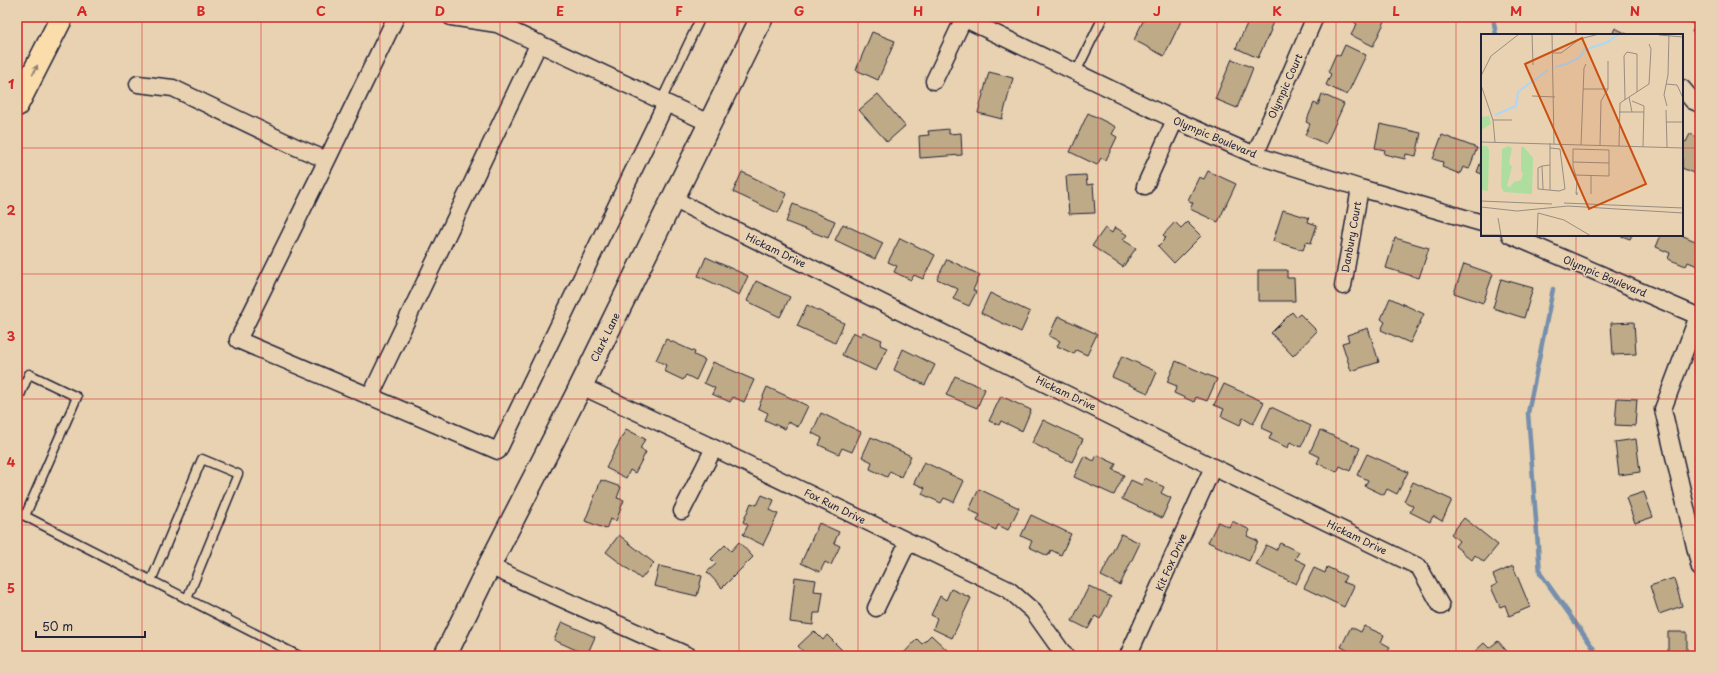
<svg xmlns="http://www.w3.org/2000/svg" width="1717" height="673" viewBox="0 0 1717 673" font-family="'Playpen Sans',sans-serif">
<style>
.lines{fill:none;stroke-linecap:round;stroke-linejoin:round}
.stream{stroke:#758fac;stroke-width:4.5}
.building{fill:#bfaa88;stroke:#22223b}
.lane-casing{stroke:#22223b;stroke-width:11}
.street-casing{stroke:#22223b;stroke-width:19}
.secondary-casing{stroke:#22223b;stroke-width:25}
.highway-casing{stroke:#22223b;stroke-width:25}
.lane{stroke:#e8d2b1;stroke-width:8}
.street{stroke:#e8d2b1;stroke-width:16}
.secondary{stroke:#e8d2b1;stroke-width:22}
.highway{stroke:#fbddab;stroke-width:22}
.oneway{fill:#8e8073}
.grid{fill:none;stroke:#d62828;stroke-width:1;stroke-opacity:0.55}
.labels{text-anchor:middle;stroke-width:3;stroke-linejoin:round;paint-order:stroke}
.street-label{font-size:10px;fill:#22223b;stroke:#e8d2b1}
.inset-river{fill:none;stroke:#acd7f7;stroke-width:2}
.inset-road{fill:none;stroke:#998c82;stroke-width:1}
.view{fill:#ca5113;fill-opacity:0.15;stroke:#ca5113;stroke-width:2}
.inset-edge{fill:none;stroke:#22223b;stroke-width:2}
.neatline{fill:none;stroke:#d62828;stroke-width:1.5}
.grid-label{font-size:13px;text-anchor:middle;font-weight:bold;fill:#d62828}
</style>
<rect width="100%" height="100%" fill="#e8d2b1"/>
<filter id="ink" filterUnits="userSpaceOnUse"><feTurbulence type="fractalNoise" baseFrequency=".025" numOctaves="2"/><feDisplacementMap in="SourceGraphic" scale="8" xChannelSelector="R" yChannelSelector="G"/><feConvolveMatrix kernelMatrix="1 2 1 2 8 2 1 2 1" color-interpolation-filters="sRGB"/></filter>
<g filter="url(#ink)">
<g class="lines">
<path class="stream" d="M1493,17L1496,35
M1553,289L1528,413L1540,573L1594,649V656"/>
</g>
<path class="building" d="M1145,17H1183L1164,56L1134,40Z
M1250,17L1275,18L1270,29L1271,30L1258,58L1236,48Z
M1356,17H1387L1373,46L1351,35L1357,24L1354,22Z
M1692,17H1700V36L1692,32L1695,25L1689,22Z
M1615,28L1629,35H1612Z
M872,32L895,41L878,80L856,70Z
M1345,45L1366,55L1347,95L1326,85L1331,74L1328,72L1336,54L1340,56Z
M1232,59L1253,68L1237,108L1215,99Z
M989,72L1013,78L1002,119L978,113Z
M878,94L905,126L887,142L859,110Z
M1322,94L1344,104L1326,144L1305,135L1310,124L1306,122L1314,103L1318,105Z
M1088,113L1116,127L1112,134L1117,137L1106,160L1101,158L1097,165L1070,152Z
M1380,124L1421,133L1416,156L1406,154L1405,159L1384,154L1385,150L1375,148Z
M949,129V134L961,133L962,155L920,158L919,136L929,135L928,131Z
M1690,134L1700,138V170L1698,175L1682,168V140L1686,142Z
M1442,135L1477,148L1469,169L1463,167L1460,174L1442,167L1443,162L1433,159Z
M1482,159V174L1477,172Z
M1208,171L1236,184L1218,222L1190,209L1193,203L1188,200L1199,177L1204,179Z
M742,172L787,194L778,213L733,192Z
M1086,175L1087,185L1093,184L1095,213L1069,214L1066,176Z
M793,204L835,221L828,238L786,222Z
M1283,210L1309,218L1308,222L1317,225L1311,243L1306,242L1303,250L1273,241Z
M1175,222L1181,228L1187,222L1201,236L1174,263L1158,246L1166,238L1163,235Z
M843,224L883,243L875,259L835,240Z
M1115,227L1127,235L1123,240L1136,248L1123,267L1092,246L1105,228L1112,233Z
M1619,235H1632L1630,239Z
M1661,235H1681L1700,243V267L1688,262L1686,266L1668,259L1670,253L1656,247Z
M900,238L935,255L923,279L914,275L911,280L894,272L897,266L888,262Z
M1395,238L1429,248L1419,278L1386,268Z
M706,257L748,276L739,295L698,276Z
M947,259L980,275L973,290L976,292L969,306L953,299L958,289L937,279Z
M1464,264L1493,274L1483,303L1454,293Z
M1258,270H1287V278H1294L1295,301H1258Z
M1501,279L1533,288L1524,318L1493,308Z
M756,281L790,297L780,317L747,301Z
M990,293L1030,312L1021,332L981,313Z
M1390,298L1424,314L1410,343L1381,330L1385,322L1381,319Z
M807,305L844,323L835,343L797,326Z
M1292,312L1296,317L1300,314L1317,331L1293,356L1271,333Z
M1058,316L1097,334L1087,355L1076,350L1074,354L1057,346L1060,341L1049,336Z
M1634,322L1636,354L1613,355L1611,323Z
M1368,328L1379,362L1351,371L1342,343L1349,341L1347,335Z
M853,332L861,336L863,332L882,340L880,345L887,348L876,371L842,355Z
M666,339L695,352L694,355L705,360L696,380L686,375L683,380L664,371L666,365L656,360Z
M903,349L935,365L925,385L894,370Z
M1122,356L1157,372L1148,393L1112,377Z
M1176,361L1217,379L1207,401L1196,397L1194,402L1174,393L1177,386L1167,382Z
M713,362L754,380L744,402L733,397L730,402L712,394L715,388L704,383Z
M955,376L985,389L977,408L946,395Z
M1224,384L1264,402L1253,424L1243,418L1240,425L1221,416L1224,409L1214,405Z
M767,387L808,406L798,427L788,422L785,429L765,420L768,413L758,408Z
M1001,396L1031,410L1022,431L1001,421L999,425L989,421Z
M1617,398L1637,399L1635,426L1615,425Z
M1271,407L1311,426L1301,447L1290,442L1288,448L1269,439L1272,433L1261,428Z
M821,413L861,432L852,452L842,448L839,454L819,445L822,438L812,433Z
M1043,420L1083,439L1072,462L1032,443Z
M626,429L645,439L640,449L646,452L635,473L630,470L626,478L606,468Z
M1320,430L1360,448L1350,471L1340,466L1337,472L1317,463L1320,457L1310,452Z
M871,437L911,456L901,477L890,471L887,477L870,469L872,462L862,457Z
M1636,439L1640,472L1619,475L1615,442Z
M1367,454L1408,472L1397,494L1387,489L1384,495L1365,486L1368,480L1357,475Z
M1097,455L1116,464L1113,470L1124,475L1114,495L1074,477L1084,456L1094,461Z
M924,462L964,481L954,502L944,498L941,503L922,494L925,488L914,483Z
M1145,478L1164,487L1161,493L1171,498L1162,518L1122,499L1131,480L1142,485Z
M601,480L621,487L617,498L624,500L616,521L610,519L606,529L585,521Z
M1413,482L1452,500L1442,521L1433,516L1430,522L1410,512L1413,506L1404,501Z
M979,489L1019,508L1008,530L998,525L996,530L977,521L980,515L969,510Z
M1644,492L1653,517L1635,523L1626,498Z
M762,495L774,500L770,510L778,514L763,545L743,535L748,525L743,522L751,503L757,505Z
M1031,515L1071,534L1061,555L1051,550L1048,556L1029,547L1032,541L1021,536Z
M1464,518L1498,545L1484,562L1475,555L1472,560L1455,546L1459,541L1451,534Z
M1232,521L1250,530L1247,536L1258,541L1249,561L1208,542L1218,522L1229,527Z
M819,523L839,532L834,543L840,546L831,565L825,562L820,572L801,563Z
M1121,534L1140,543L1120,585L1101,576Z
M619,535L654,563L641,579L606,552Z
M739,542L753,557L722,588L707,572L716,564L711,559L725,545L731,551Z
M1280,543L1299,552L1295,559L1306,564L1296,584L1256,565L1266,545L1276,550Z
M659,566L702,576L697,596L654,586Z
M1513,566L1530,607L1509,616L1505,605L1500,607L1491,587L1497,584L1493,575Z
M1327,567L1346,576L1343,582L1354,586L1344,607L1304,588L1314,568L1325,573Z
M795,577L816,580L814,591L823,592L820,613H814L813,625L790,622Z
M1674,578L1682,606L1659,614L1650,586Z
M1089,586L1111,597L1100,619L1095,616L1088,629L1072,621Z
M951,589L971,598L952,638L933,629L937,618L931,615L940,596L946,600Z
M562,622L595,637L587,655L554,640Z
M1364,626L1384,635L1381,642L1390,647L1386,656H1359L1341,647L1351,627L1361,632Z
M814,631L823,640L827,635L842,650L836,656H807L798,646Z
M1668,632H1687V656H1668Z
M931,635L947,650L941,656H906L903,654L917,639L922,644Z
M1498,641L1511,656H1470L1484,643L1489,648Z"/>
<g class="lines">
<g class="lane-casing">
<path id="lane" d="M1076,72L1103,17
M661,101L701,17
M17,402L29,374L77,397L25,516
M17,512L299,656
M151,581L202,459L238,474L187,599"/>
</g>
<g class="street-casing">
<path id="street" d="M396,17L327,160L238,340L498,451L666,103
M451,17L497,24L709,123
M961,17L1175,120L1255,155L1360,188L1482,223
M934,81L964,18
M138,84L173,88L296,147L327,160
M1682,88L1693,101L1700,104
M1255,155L1315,17
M1145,186L1175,120
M673,199L1213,467L1419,567L1441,606
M1510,235L1700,317
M1343,286L1360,188
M1698,316L1663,409L1700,568
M581,386L714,448L1009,590L1033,611L1065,656
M370,397L539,43
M682,511L714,448
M489,566L689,656
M876,608L908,542
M1128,656L1213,467"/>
</g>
<g class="secondary-casing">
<path id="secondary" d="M445,656L489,566L581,386L762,17"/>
</g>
<g class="highway-casing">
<path id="highway" d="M17,105L62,17"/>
</g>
<use href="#lane" class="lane"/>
<use href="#street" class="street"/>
<use href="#secondary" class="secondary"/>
<use href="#highway" class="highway"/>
</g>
<defs><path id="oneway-solid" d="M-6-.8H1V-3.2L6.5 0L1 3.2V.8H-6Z"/></defs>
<use class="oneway" href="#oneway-solid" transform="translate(35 70) rotate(-63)"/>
</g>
<path class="grid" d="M142,17V656M261,17V656M380,17V656M500,17V656M620,17V656M739,17V656M858,17V656M978,17V656M1098,17V656M1217,17V656M1336,17V656M1456,17V656M1576,17V35M17,148H1482M1682,148H1700M1576,235V656M17,274H1700M17,399H1700M17,525H1700"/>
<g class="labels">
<g class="street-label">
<text transform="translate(1285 86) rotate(-66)" y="4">Olympic Court</text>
<text transform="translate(1215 137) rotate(23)" y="4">Olympic Boulevard</text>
<text transform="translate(1351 237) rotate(-80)" y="4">Danbury Court</text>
<text transform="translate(776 250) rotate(26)" y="4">Hickam Drive</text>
<text transform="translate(1605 276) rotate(23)" y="4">Olympic Boulevard</text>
<text transform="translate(605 337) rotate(-64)" y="4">Clark Lane</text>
<text transform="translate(1066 393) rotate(26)" y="4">Hickam Drive</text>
<text transform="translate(835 506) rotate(26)" y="4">Fox Run Drive</text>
<text transform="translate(1357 537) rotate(26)" y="4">Hickam Drive</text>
<text transform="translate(1171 562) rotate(-66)" y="4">Kit Fox Drive</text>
</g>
</g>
<g transform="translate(1481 34)">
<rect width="202" height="202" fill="#e8d2b1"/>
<path d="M8,82L10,90L0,96V83ZM0,112H6L8,116L7,157L0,156ZM27,112L31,114L28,129L31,133L26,152L29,153L33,148L40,146L42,140L40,137V113H43L52,124L51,160L23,158L20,153L21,115Z" fill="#adde9f"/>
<path class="inset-river" d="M74,33L86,30L99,23L103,16L127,8L138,0M14,81L35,72L37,58L67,36"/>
<path class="inset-road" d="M51,0L52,31M71,0L73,110M178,1L202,3M71,19H80L99,5L118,0M0,42L10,22L38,0M185,50L196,51L202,64M0,51L12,86L14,108M102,55H127M51,62L74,63M148,63L151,78M144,66L143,22L146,18L156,20V58M151,67L163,72L162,113M186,72L183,61L187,41L188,0M185,76L186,113M138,78H163M12,86H31M185,88H202M0,108L202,114M100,111L103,34L105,30M119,111L120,67L127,55V27M138,112L139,69L168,50L170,15L168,10M92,115L128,116V142L94,141M92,115V132L96,146L95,160L96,161V158M92,128L128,129M61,132L57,134V155L78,157L84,155L79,115L69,114M110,141V160M62,155L61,132L69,131M69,156V109M0,167L71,170M83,169L202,174M0,173L36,177L87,172L202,179M17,184L20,201M0,201H20M56,202L57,179L83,186L110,202"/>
<path class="view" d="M101,4L165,150L108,175L44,30Z"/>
<rect width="202" height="202" class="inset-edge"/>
</g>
<rect width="1717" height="673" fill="none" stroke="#e8d2b1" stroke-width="44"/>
<path d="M36 631v6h109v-6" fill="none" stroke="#22223b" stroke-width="2"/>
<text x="42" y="631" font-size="12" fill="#22223b" stroke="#e8d2b1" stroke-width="3" paint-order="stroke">50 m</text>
<rect x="22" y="22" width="1673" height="629" class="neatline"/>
<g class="grid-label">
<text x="82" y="16">A</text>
<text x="201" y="16">B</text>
<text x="321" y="16">C</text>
<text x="440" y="16">D</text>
<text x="560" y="16">E</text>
<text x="679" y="16">F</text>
<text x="799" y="16">G</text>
<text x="918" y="16">H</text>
<text x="1038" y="16">I</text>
<text x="1157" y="16">J</text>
<text x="1277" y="16">K</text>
<text x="1396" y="16">L</text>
<text x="1516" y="16">M</text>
<text x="1635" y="16">N</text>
<text x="11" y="89">1</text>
<text x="11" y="215">2</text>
<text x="11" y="341">3</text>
<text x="11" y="467">4</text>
<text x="11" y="593">5</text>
</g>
</svg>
